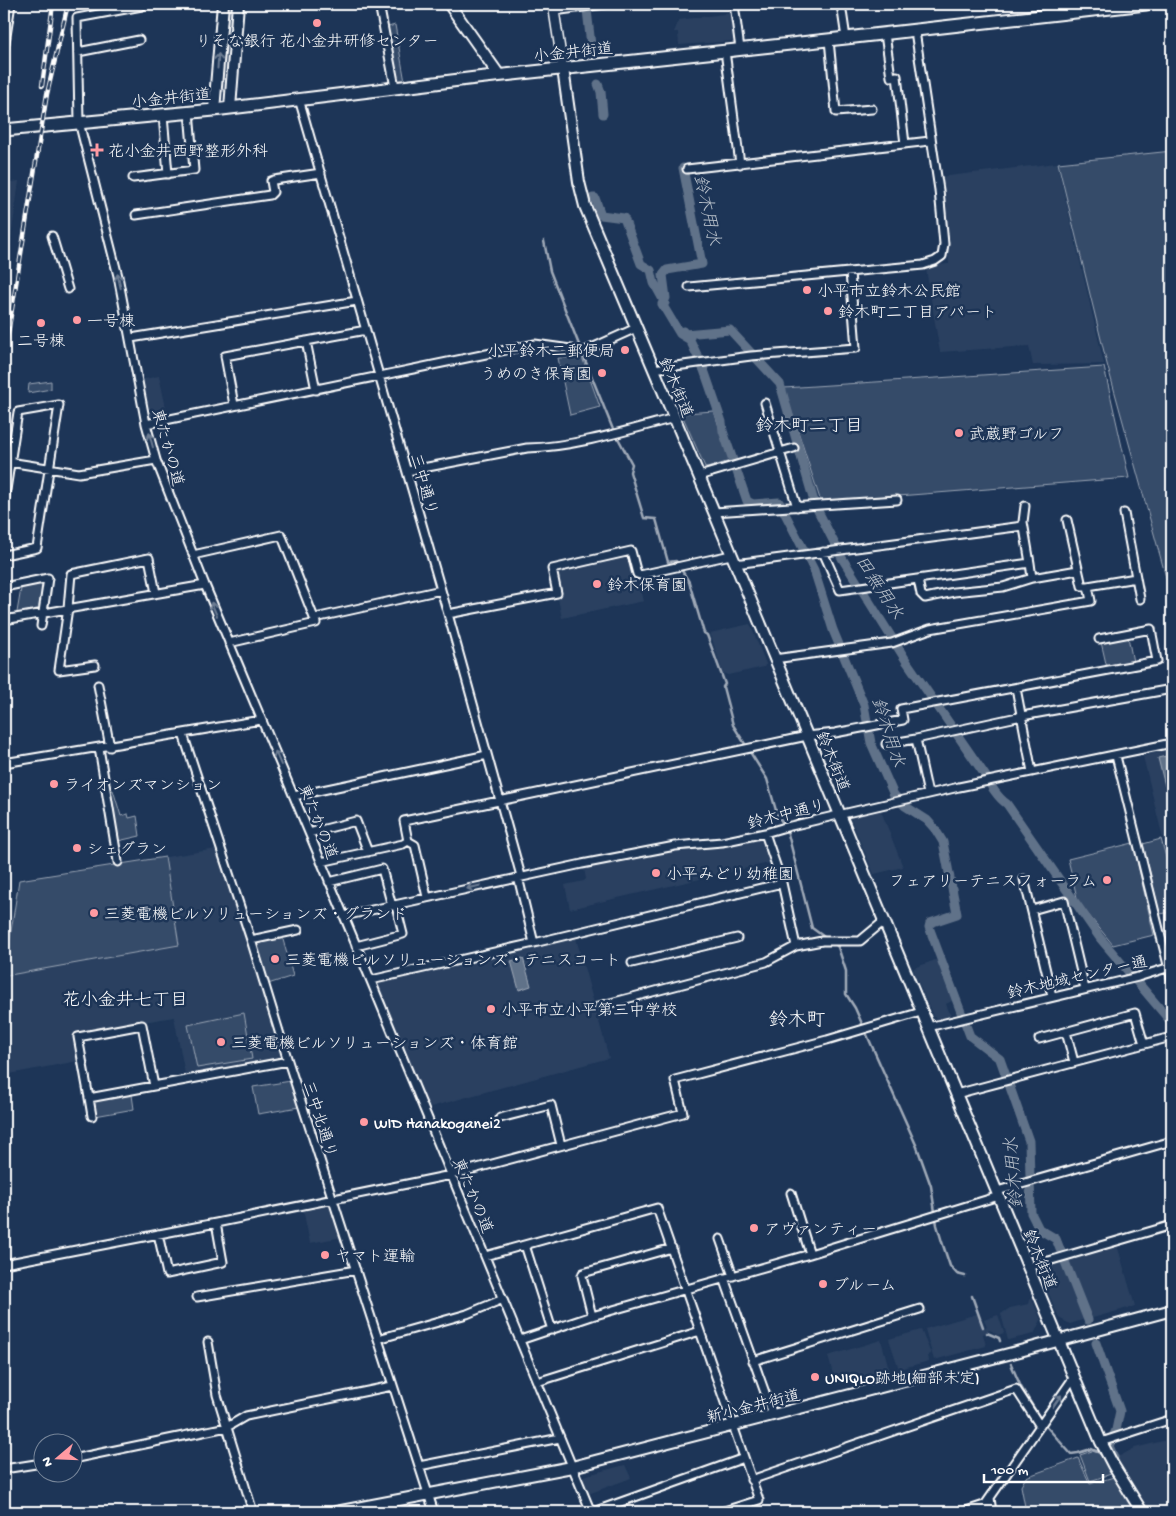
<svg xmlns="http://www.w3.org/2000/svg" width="1176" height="1516" viewBox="0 0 1176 1516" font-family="'Gochi Hand','Klee One',sans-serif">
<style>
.built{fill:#2a4161}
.green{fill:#364b69;stroke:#9aa5b4}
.water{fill:#617289;stroke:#a0aab8}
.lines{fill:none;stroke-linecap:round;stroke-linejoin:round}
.stream{stroke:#a0aab8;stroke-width:2.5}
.canal{stroke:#617289;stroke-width:9}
.minor-casing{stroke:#fff;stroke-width:11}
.tertiary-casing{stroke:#fff;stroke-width:12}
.secondary-casing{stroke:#fff;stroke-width:14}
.primary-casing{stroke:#fff;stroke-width:15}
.minor{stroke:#1d3557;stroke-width:7}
.tertiary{stroke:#1d3557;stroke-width:9}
.secondary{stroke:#1d3557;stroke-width:10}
.primary{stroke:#1d3557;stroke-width:11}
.rail-casing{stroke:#fff;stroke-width:4.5}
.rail{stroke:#1d3557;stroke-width:2.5;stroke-dasharray:8;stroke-linecap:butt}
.oneway{stroke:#6c7c92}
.poi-dot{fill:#ff9aa2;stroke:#1d3557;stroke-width:2}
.labels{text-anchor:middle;stroke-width:5;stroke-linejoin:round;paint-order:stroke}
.poi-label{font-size:16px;fill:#fff;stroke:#1d3557;text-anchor:start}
.street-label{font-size:16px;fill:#fff;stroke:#1d3557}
.water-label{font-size:18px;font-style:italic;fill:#b8c0ca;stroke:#1d3557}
.neighbourhood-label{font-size:18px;fill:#fff;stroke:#1d3557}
.quarter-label{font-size:19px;fill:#fff;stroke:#1d3557}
</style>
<rect width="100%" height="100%" fill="#1d3557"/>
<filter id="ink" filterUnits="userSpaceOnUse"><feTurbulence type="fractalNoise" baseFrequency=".02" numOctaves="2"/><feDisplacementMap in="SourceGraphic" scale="10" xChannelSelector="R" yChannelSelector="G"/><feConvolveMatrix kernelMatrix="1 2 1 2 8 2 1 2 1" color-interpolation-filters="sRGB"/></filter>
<g filter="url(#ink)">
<path class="built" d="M731,13L734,41L679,45L678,32H674L679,20Z
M1057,163L1104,364L1033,365L1029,346L940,352L926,269L935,265L949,264L948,242L940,177Z
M19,181L4,288V183Z
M159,376L168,417L150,421L147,418L140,380Z
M631,551L644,601L562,618L552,569Z
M750,624L766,664L764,667L728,675L723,673L710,633Z
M1172,749V858L1168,859L1143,756Z
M881,811L903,867L874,874L851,820L852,816Z
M764,839L773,862L570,909L565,885L584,881L586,879L584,868L581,866L677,850L722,847Z
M217,849L288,1059L185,1074L174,1017L78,1033L83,1060L4,1075V973L19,880Z
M574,931L609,1058L427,1108L376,984L377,982Z
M938,959L954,1000L946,1004L951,1017L938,1020L933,1016L913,970L914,968Z
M331,1204L342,1237L310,1243L303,1209Z
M1117,1245L1135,1306L1089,1319L1066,1260Z
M1062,1260L1085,1319L1070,1324L1059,1318L1037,1266Z
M1031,1297L1041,1320L1034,1334L1008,1340L1001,1314L1010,1308L1029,1304Z
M977,1314L983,1328L987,1327L984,1320L998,1315L1004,1333L998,1335L990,1330L983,1334L986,1346L934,1360L925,1329Z
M921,1330L931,1354L928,1355L929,1361L899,1369L889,1339Z
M881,1340L890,1372L836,1385L828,1356Z
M1167,1440L1172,1457V1512H1150L1116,1458L1135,1448Z
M625,1465L631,1478L588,1494L580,1477Z"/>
<path class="green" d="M228,4H234L227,91H221Z
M395,25L405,82L395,83L385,28Z
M1172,151V599L1107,364L1058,163Z
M582,357L600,407L570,415L558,358Z
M1104,367L1129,478L821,502L784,388Z
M51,381V389L28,393L29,384Z
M714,411L730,461L707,468L705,467L683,417L685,413Z
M48,578L43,614L16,618L22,583Z
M1128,637L1133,662L1107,668L1101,642Z
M113,790L121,816L128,814L129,818L137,816L140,836L118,841L109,791Z
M1161,839L1167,861H1172V912L1160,914L1143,844Z
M1133,843L1154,935L1113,945L1078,902L1068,859Z
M165,857L179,945L4,976L19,880Z
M282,936L293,976L268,984L256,941Z
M244,1013L252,1059L197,1068L188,1025Z
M291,1081L299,1107L258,1114L253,1087Z
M131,1088L134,1109L95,1116L91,1095Z
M1092,1451L1098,1453L1102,1457L1111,1474L1090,1481L1080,1455Z
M1078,1458L1090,1484L1114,1477L1135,1512H1109L1108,1510L1102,1512H1026L1021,1486L1026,1477Z"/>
<path class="water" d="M1170,755L1172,766V784L1165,786L1158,758Z
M523,958L531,986L519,990L511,961Z"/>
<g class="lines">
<path class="stream" d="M544,241L550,271L583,355L612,427L632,464L630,472L644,518L656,519L668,562L676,561L689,582L704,633L707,635L725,684L723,687L733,725L767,779L777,814L787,830L812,928L827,939
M834,943L838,947L846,971V994L855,1008L917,1147L931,1186L937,1225L942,1242L950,1266L957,1274L965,1276
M972,1296L983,1327
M987,1333L999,1338L1000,1341
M1011,1364L1021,1387L1040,1418
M1046,1426L1071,1454L1078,1453L1091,1449L1101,1453"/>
<path class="canal" d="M587,10L591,45
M598,84L601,92L603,114
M683,168L702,264L667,270L663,275L666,298L662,304L680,334L690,340L704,370L722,422L723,431L747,501L753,504L779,502L814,570L833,630L864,705L871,743L894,795L905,806L927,820L935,829L943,842L957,914L930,923L929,927L970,1036L1000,1059L1029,1141L1031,1213L1039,1229L1056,1239L1088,1320
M593,198H595L601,215L624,218L641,264L651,270L654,283L665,303
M683,331L685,334L730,330L780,384L815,505L842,558L907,662L985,775C991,786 997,797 1007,804L1100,938L1172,1023
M1096,1343L1120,1411L1116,1430L1109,1446L1114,1457"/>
<g class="minor-casing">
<path id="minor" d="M379,4L395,87
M734,4L740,49
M840,4L842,11L846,38
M142,6L77,18L79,122L118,276L146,424L156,460L205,585L344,916L591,1512
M554,11L605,4
M885,34L891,77L897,76L905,144
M829,40L836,112L872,109
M4,49L11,4
M725,51L740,164
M78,52L139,40
M299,99L448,614L521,876
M163,115L168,174
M687,169L930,141
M133,178L194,170L189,112
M136,215L270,195L273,192L271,181L274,180L321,173
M52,236L68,289
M689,287L923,265L935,261L942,256L944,244L939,190L915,31
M131,338L357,301
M306,341L316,390
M653,369L751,356L856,348L850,272
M765,403L797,507
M234,405L225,356L366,330
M146,424L535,344L585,351L636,328
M9,462L79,473L156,460
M407,471L527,448C574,447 629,430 674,418
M699,476L794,448
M4,503L18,412L59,405L37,548L4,555
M714,512L897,500
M1124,513L1140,599
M823,552L840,590L1030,563L1023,522L1025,506
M193,555L281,535L283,539L316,623L229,643
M1030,563L1032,578L1078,570
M735,564L1023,526
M918,580L921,594L925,598L954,592L1003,587L1032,578
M1088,586L1136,578
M4,587L48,578L41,626
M448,614L557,593L552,569L631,551L637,574L640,575L731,555
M315,618L441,590
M4,620L205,585
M774,659L892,643L930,629L1091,601L1088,586H1082L1067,520
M95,665L59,670L68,608L71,574L149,558L156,593
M98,685L110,747
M1016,688L1032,772
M183,734L252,943L288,1061L434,1512
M916,739L1022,716L1172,689
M886,744L916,739L928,794
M99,748L118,862
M4,763L261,720
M294,796L487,755
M309,833L356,821L368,852
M765,833L782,883L796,946
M408,841L415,845L427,897
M321,862L403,844L408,841L404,821L807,736L835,733L903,720L901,709L1157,661L1151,629L1099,639
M518,877L534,943
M1024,879L1052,996
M329,882L382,869L392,906
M1032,910L1064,901L1085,989
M344,916L582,864L675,846L722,842L765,833L782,828L959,787L1172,743
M251,940L298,930
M356,946L403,934L396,906
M632,963L737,938
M1168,965L1172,981
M371,980L534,943L782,883
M599,1006L766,962L796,946L822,941H860L884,921
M928,1027L1138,977L1167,968L1168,965L1116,756
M1066,1032L1074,1062
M1039,1039L1135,1013L1144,1044
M154,1086L142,1025L78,1037L89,1098L288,1061
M956,1094L1171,1037
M89,1098L92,1116
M500,1118L551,1105L561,1145
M997,1191L1172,1141
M791,1193L810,1254
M158,1234L167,1274L223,1262L216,1223
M720,1239L733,1276
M525,1245L552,1330
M485,1256L657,1208L759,1500L721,1512
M4,1264L216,1223L451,1175L683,1113L675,1080L827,1040L921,1012
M1028,1267L1172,1225
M724,1278L773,1415
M197,1297L356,1270
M592,1316L582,1276L583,1273L672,1248
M378,1339L467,1314L503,1299
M520,1340L592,1316L810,1254L999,1196
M208,1342L217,1395L253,1512
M753,1361L920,1309
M537,1382L700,1331
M1101,1442L1172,1419
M72,1459L227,1427L246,1416L392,1386
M419,1466L560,1438
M4,1469L42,1463
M751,1480L1016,1389L1040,1426
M990,1498L992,1512
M593,1512L744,1458
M963,1512L984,1505
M980,1512L1074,1377"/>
</g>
<g class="tertiary-casing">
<path id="tertiary" d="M553,4L563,69"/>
</g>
<g class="secondary-casing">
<path id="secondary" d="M449,4L499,75
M563,69L579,182L585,206L699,476L1101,1442L1113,1465L1142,1512
M230,108L238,4
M214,110L223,4
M336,1512L572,1467L1020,1351L1172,1310"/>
</g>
<g class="primary-casing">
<path id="primary" d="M4,130L214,110L476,78L846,38L1146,4
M4,1510V1512"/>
</g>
<use href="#minor" class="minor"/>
<use href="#tertiary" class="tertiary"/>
<use href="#secondary" class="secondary"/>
<use href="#primary" class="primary"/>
<g class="rail-casing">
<path id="rail" d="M42,86L53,4
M4,358L47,94L68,4"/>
</g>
<use href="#rail" class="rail"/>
</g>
<defs><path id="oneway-shaft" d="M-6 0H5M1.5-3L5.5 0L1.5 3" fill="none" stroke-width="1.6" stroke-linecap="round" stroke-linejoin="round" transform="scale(1.25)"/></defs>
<g class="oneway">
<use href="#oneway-shaft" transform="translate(218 61) rotate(-86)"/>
<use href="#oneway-shaft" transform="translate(119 281) rotate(-103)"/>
<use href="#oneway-shaft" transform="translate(151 440) rotate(-105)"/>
<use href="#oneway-shaft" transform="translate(214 609) rotate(-113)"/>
<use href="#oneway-shaft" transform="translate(278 758) rotate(-113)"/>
<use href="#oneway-shaft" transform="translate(474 887) rotate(167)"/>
<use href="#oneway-shaft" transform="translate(1057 1401) rotate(-55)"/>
</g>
</g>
<g class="poi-dot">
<circle cx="317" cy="23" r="5"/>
<path d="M94.5 142.5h5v5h5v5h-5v5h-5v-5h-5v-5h5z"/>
<circle cx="807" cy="290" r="5"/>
<circle cx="828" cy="311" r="5"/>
<circle cx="77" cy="320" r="5"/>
<circle cx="41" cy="323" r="5"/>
<circle cx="625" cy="350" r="5"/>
<circle cx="602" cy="373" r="5"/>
<circle cx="959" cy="433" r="5"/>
<circle cx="597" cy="584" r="5"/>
<circle cx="54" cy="784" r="5"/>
<circle cx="77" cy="848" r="5"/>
<circle cx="656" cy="873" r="5"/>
<circle cx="1107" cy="880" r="5"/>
<circle cx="94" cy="913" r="5"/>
<circle cx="275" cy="959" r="5"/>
<circle cx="491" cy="1009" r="5"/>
<circle cx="221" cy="1042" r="5"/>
<circle cx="364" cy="1122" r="5"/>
<circle cx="754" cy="1228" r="5"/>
<circle cx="325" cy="1255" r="5"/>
<circle cx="823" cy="1284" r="5"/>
<circle cx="815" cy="1377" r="5"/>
</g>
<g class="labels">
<g class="poi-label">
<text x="317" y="46" text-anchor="middle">りそな銀行 花小金井研修センター</text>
<text x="108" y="156">花小金井西野整形外科</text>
<text x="817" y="296">小平市立鈴木公民館</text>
<text x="838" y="317">鈴木町二丁目アパート</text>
<text x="87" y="326">一号棟</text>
<text x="41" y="346" text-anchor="middle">二号棟</text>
<text x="615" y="356" text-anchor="end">小平鈴木二郵便局</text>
<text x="592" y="379" text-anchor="end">うめのき保育園</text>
<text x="969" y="439">武蔵野ゴルフ</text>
<text x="607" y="590">鈴木保育園</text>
<text x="64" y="790">ライオンズマンション</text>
<text x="87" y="854">シェグラン</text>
<text x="666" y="879">小平みどり幼稚園</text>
<text x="1097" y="886" text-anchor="end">フェアリーテニスフォーラム</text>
<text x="104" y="919">三菱電機ビルソリューションズ・グランド</text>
<text x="285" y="965">三菱電機ビルソリューションズ・テニスコート</text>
<text x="501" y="1015">小平市立小平第三中学校</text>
<text x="231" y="1048">三菱電機ビルソリューションズ・体育館</text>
<text x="374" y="1128">WID Hanakoganei2</text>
<text x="764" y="1234">アヴァンティー</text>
<text x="335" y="1261">ヤマト運輸</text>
<text x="833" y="1290">ブルーム</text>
<text x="825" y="1383">UNIQLO跡地(細部未定)</text>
</g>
<g class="street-label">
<text transform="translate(573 51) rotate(-6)" y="6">小金井街道</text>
<text transform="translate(171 97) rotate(-6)" y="6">小金井街道</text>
<text transform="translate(677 387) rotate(67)" y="6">鈴木街道</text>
<text transform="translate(169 447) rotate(74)" y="6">東たかの道</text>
<text transform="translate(425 484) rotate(74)" y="6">三中通り</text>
<text transform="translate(834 761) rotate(68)" y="6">鈴木街道</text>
<text transform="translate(786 813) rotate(-14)" y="6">鈴木中通り</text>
<text transform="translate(319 821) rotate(68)" y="6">東たかの道</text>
<text transform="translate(1077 976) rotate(-13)" y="6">鈴木地域センター通</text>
<text transform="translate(321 1119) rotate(72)" y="6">三中北通り</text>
<text transform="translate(474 1195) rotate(67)" y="6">東たかの道</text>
<text transform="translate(1041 1259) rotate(68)" y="6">鈴木街道</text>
<text transform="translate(753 1405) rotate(-14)" y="6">新小金井街道</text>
</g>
<g class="water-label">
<text transform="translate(708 210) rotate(78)" y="6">鈴木用水</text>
<text transform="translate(880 587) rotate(57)" y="6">田無用水</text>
<text transform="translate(889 732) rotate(72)" y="6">鈴木用水</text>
<text transform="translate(1013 1173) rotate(-95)" y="6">鈴木用水</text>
</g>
<g class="neighbourhood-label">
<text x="809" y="431">鈴木町二丁目</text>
<text x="125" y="1005">花小金井七丁目</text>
</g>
<g class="quarter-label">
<text x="797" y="1025">鈴木町</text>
</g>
</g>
<rect width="1176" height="1516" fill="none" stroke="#1d3557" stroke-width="20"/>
<rect x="10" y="10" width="1156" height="1496" fill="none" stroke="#fff" stroke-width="2" filter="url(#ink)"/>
<g transform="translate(58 1458) rotate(251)"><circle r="24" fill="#1d3557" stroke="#77869a"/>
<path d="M0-4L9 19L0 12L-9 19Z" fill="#ff9aa2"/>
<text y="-8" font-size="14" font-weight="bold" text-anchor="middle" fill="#ffffff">N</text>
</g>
<path d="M984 1474v8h119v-8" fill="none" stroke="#ffffff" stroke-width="2.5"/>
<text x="991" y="1474" font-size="15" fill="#ffffff" stroke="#1d3557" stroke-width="4" paint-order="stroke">100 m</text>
</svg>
